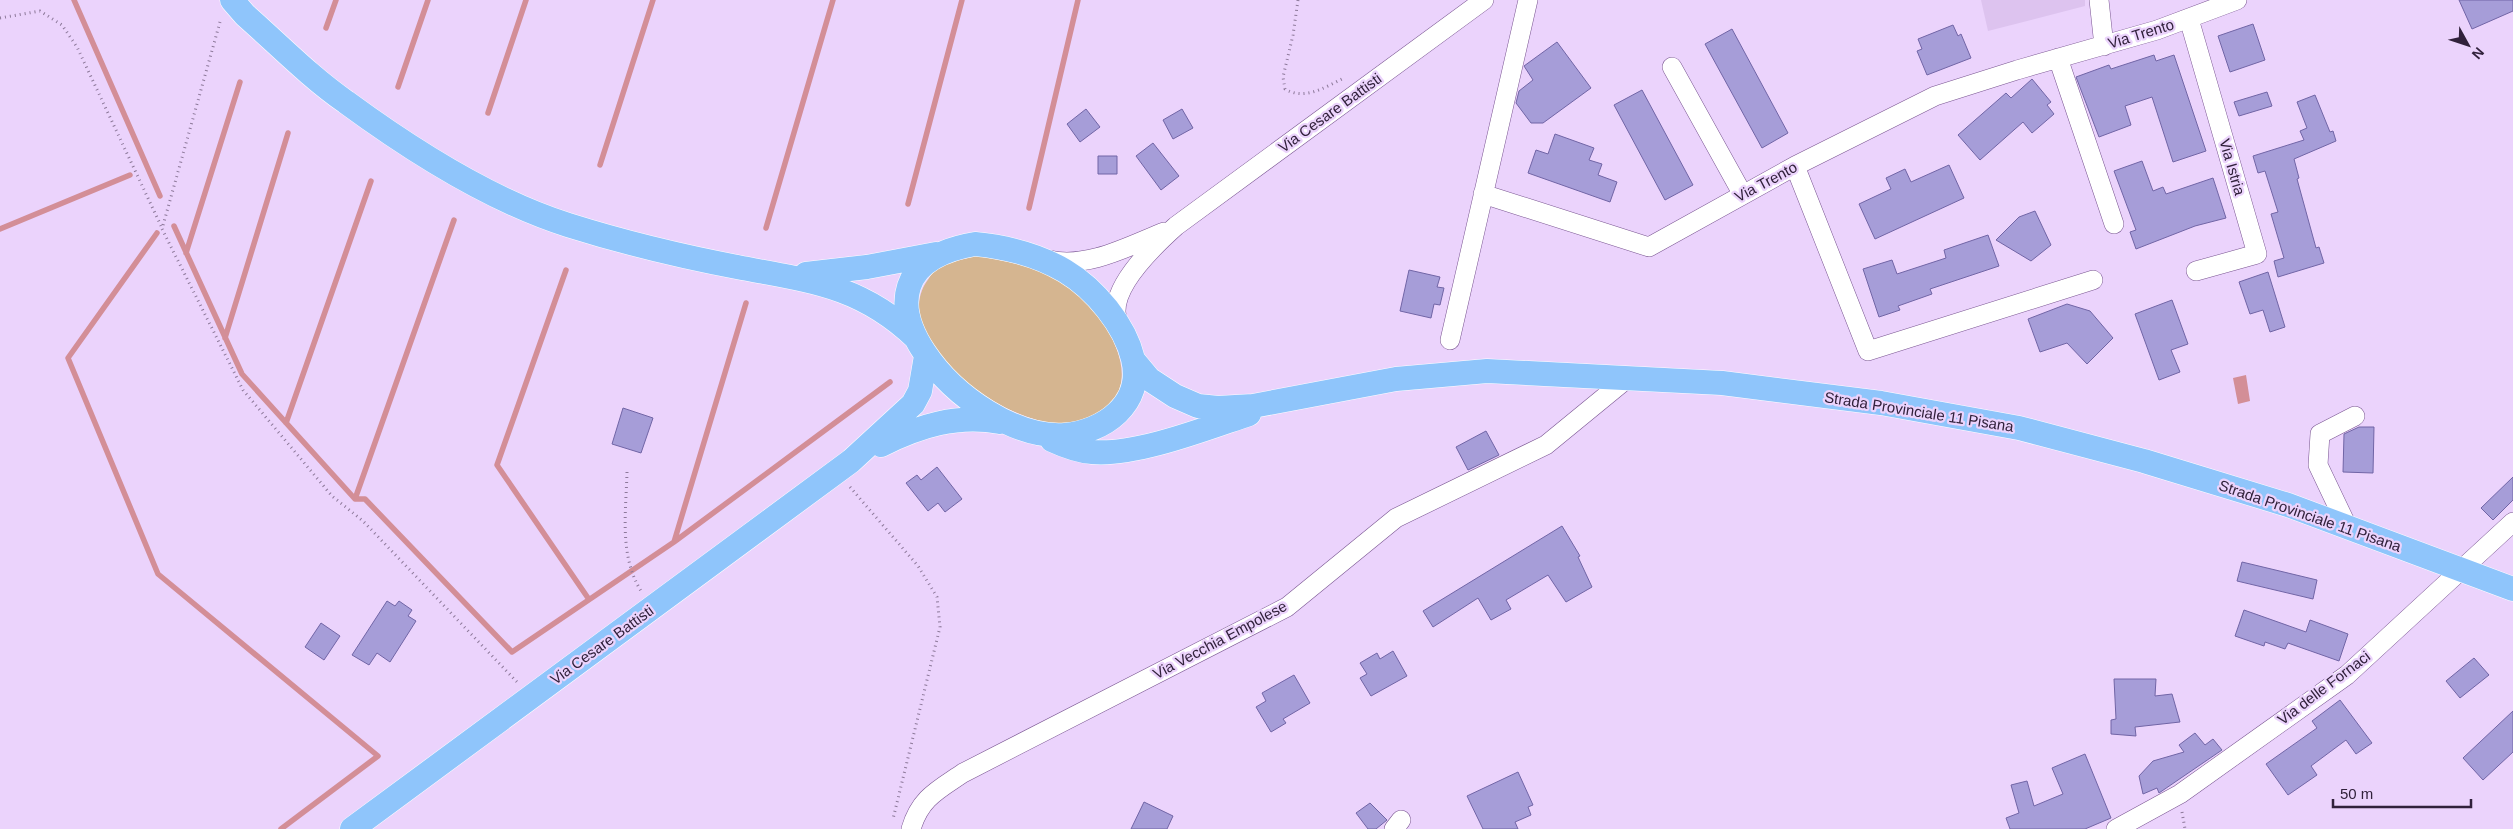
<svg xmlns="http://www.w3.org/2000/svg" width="2513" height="829" viewBox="0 0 2513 829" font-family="Arial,sans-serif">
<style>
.built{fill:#ddc3ef}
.green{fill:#d5b590}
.water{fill:#d38e97}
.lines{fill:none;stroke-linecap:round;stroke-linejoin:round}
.stream{stroke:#d38e97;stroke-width:5.5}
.building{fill:#a69dd8;stroke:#7165a6}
.minor-casing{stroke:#795591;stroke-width:20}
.major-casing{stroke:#fff;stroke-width:25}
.path{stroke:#8d799a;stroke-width:3;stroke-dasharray:1 4;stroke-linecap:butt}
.minor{stroke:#fff;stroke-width:19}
.major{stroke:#8fc5fb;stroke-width:24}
.labels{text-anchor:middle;stroke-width:4.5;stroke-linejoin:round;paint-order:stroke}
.street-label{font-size:15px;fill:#31213b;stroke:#ebd3fc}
</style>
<rect width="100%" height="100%" fill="#ebd3fc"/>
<path class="built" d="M1981,0H2085V6L1988,31Z"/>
<path class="green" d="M975,256C1004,260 1032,266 1058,280C1108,309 1162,399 1078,422C1020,439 885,342 927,281C930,277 933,271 936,269C943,263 966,259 975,256Z"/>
<path class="water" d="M2246,375L2250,401L2238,404L2233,378Z"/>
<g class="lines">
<path class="stream" d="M74,0L160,196
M326,28L336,0
M398,87L428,0
M488,113L526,0
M600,165L653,0
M908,204L962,0
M1029,208L1078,0
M174,226L242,374L355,499H365L512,652L674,542L890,382
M766,228L833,0
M0,229L130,175
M157,233L68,358L158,574L378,756L281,829
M186,253L240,82
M566,270L497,465L588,598
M225,338L288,133
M286,423L371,181
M355,499L454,220
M674,542L746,303"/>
</g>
<path class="building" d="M2459,0H2513V11L2472,29Z
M2253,24L2265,60L2230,72L2218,36Z
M1953,25L1958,36L1961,34L1971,58L1927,75L1917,51L1922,49L1918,39Z
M1732,29L1788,133L1762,148L1705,44Z
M1557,42L1591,88L1543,123H1531L1516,103L1519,91L1533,80L1524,66Z
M2154,55L2156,61L2174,55L2206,151L2173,162L2152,97L2125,106L2131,125L2099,137L2076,77L2109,65L2111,69Z
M2032,79L2051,102L2047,105L2054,114L2032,133L2023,122L1980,160L1958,135L2006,93L2011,98Z
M1642,90L1693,185L1665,200L1614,105Z
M2267,92L2272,106L2239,116L2234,102Z
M2315,95L2330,132L2333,131L2336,141L2294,159L2299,178L2297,179L2316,248L2319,247L2324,263L2278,277L2274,261L2284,258L2271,214L2278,212L2265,171L2258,173L2253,156L2304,140L2300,131L2307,128L2297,102Z
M1086,109L1100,127L1080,142L1067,124Z
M1182,109L1193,128L1173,139L1163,120Z
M1555,134L1594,148L1589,160L1602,164L1598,175L1617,182L1610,202L1528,173L1536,150L1548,154Z
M1153,143L1179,176L1161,190L1136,156Z
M1098,156H1117V174H1098Z
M2142,161L2153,191L2163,187L2166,194L2213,178L2226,218L2195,226L2136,249L2130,232L2136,230L2114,171Z
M1949,165L1964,198L1875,239L1859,204L1891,189L1886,178L1905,169L1911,182Z
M2035,211L2051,245L2031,261L1996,240L2019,217Z
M1988,235L1999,266L1930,289L1932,294L1898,306L1900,310L1879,317L1863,269L1892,260L1897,274L1946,258L1944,250Z
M1409,270L1440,277L1437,287L1444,288L1440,305L1434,304L1431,318L1400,311Z
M2268,272L2285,327L2270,332L2263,310L2250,314L2239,282Z
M2172,300L2188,344L2171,350L2180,372L2159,380L2135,314Z
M2067,304L2090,311L2113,338L2087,364L2067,343L2040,352L2028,319Z
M623,408L653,418L641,453L612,444Z
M2359,427H2374L2373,473L2343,472L2344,434Z
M1486,431L1499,455L1468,470L1456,447Z
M937,467L962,499L945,512L938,503L928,511L906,483L917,475L921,480Z
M2513,477V500L2493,520L2481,508Z
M1562,526L1580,556L1578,557L1592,587L1566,602L1548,575L1506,600L1511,609L1491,620L1478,598L1433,627L1423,611Z
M2242,562L2317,580L2313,599L2237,581Z
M387,601L395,606L399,601L412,610L408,616L416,621L390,662L377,653L369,665L352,655Z
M2244,610L2306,632L2310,620L2348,634L2339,661L2288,643L2285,649L2265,642L2264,646L2235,636Z
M321,623L340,636L324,660L305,647Z
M1393,651L1407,676L1371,696L1360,678L1367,674L1360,663L1377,653L1380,659Z
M2474,658L2489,675L2460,698L2446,681Z
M1294,675L1310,703L1283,719L1286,723L1271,732L1256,707L1266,701L1262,693Z
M2114,679H2156L2155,696L2172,694L2180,722L2135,727L2136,736L2111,734V720L2116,719Z
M2340,700L2372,743L2356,754L2346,740L2311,766L2317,775L2288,795L2266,764L2317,728L2312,721Z
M2513,711V752L2483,780L2463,758Z
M2195,733L2205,745L2213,739L2222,750L2159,793L2157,788L2143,794L2139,776L2153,761L2184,752L2179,745Z
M2085,754L2111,818L2085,829H2010L2006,818L2019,813L2011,785L2027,781L2034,806L2063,794L2052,768Z
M1518,772L1533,805L1528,807L1531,815L1515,822L1518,829H1483L1467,796Z
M1144,802L1173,816L1167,829H1131Z
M1370,803L1387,820L1376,829H1368L1356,813Z"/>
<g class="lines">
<g class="minor-casing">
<path id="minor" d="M2099,0L2104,46
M2189,19L2257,254L2196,271
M2058,58L2114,224
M1672,67L1743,195
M1795,166L1868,351L2093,280
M1483,194L1649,247L1795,166L1935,96L2017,70L2157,30L2237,0
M1049,260C1087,269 1129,246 1164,232
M1119,327C1118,322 1116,316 1116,311C1116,281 1156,244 1176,226L1484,0
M1450,340L1528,0
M2347,526L2318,465L2320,434L2355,416
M911,829C920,798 938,790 963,773L1287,607L1396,518L1546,445L1629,377
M1394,829L1401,820
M2116,829L2180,794L2347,675L2513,522"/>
</g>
<g class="major-casing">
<path id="major" d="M232,0L245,15C278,44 310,77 346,102C410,149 492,201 568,225C625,243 684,257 742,268C812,281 861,286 915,337
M975,244C1006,247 1038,255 1065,271C1095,289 1125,325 1133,359C1144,404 1103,432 1065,435C967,442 818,271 975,244Z
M806,274L867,267L936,254
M1134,361L1149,379L1175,396L1198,406L1218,408L1253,406L1396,379L1487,371L1722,383L1881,403L2019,428L2144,461L2288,505L2513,589
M1052,440C1065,446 1078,451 1092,452C1136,456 1207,428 1249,414
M881,445C919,426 957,414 1000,422
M352,829L851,461L913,404L920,391L926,356"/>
</g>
<path class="path" d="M1298,0L1293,35L1283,77L1285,89C1305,101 1325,87 1344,78
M0,18L40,11L62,25L77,47L162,228
M220,22L162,229L243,390L332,496L363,521L517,682
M627,472C626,513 619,555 641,591
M850,487L918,566L937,597L940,627L893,819
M2182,812L2185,829"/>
<use href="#minor" class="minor"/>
<use href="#major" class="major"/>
</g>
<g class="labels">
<g class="street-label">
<text transform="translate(2141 34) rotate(-17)" y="5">Via Trento</text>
<text transform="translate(1330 113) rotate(-36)" y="5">Via Cesare Battisti</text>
<text transform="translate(2232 167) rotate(74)" y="5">Via Istria</text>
<text transform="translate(1766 182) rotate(-28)" y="5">Via Trento</text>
<text transform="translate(1919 412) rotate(9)" y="5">Strada Provinciale 11 Pisana</text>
<text transform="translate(2310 516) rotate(19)" y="5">Strada Provinciale 11 Pisana</text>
<text transform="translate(1220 640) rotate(-28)" y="5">Via Vecchia Empolese</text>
<text transform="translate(602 645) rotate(-36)" y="5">Via Cesare Battisti</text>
<text transform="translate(2324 688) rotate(-37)" y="5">Via delle Fornaci</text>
</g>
</g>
<g transform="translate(2468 45) rotate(130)" stroke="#ebd3fc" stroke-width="4" paint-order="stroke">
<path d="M0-4L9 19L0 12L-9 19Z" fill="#31213b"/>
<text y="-8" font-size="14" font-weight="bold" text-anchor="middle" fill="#31213b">N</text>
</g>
<path d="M2333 799v8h138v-8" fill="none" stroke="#31213b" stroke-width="2.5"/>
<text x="2340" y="799" font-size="15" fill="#31213b" stroke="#ebd3fc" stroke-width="4" paint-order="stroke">50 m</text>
</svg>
